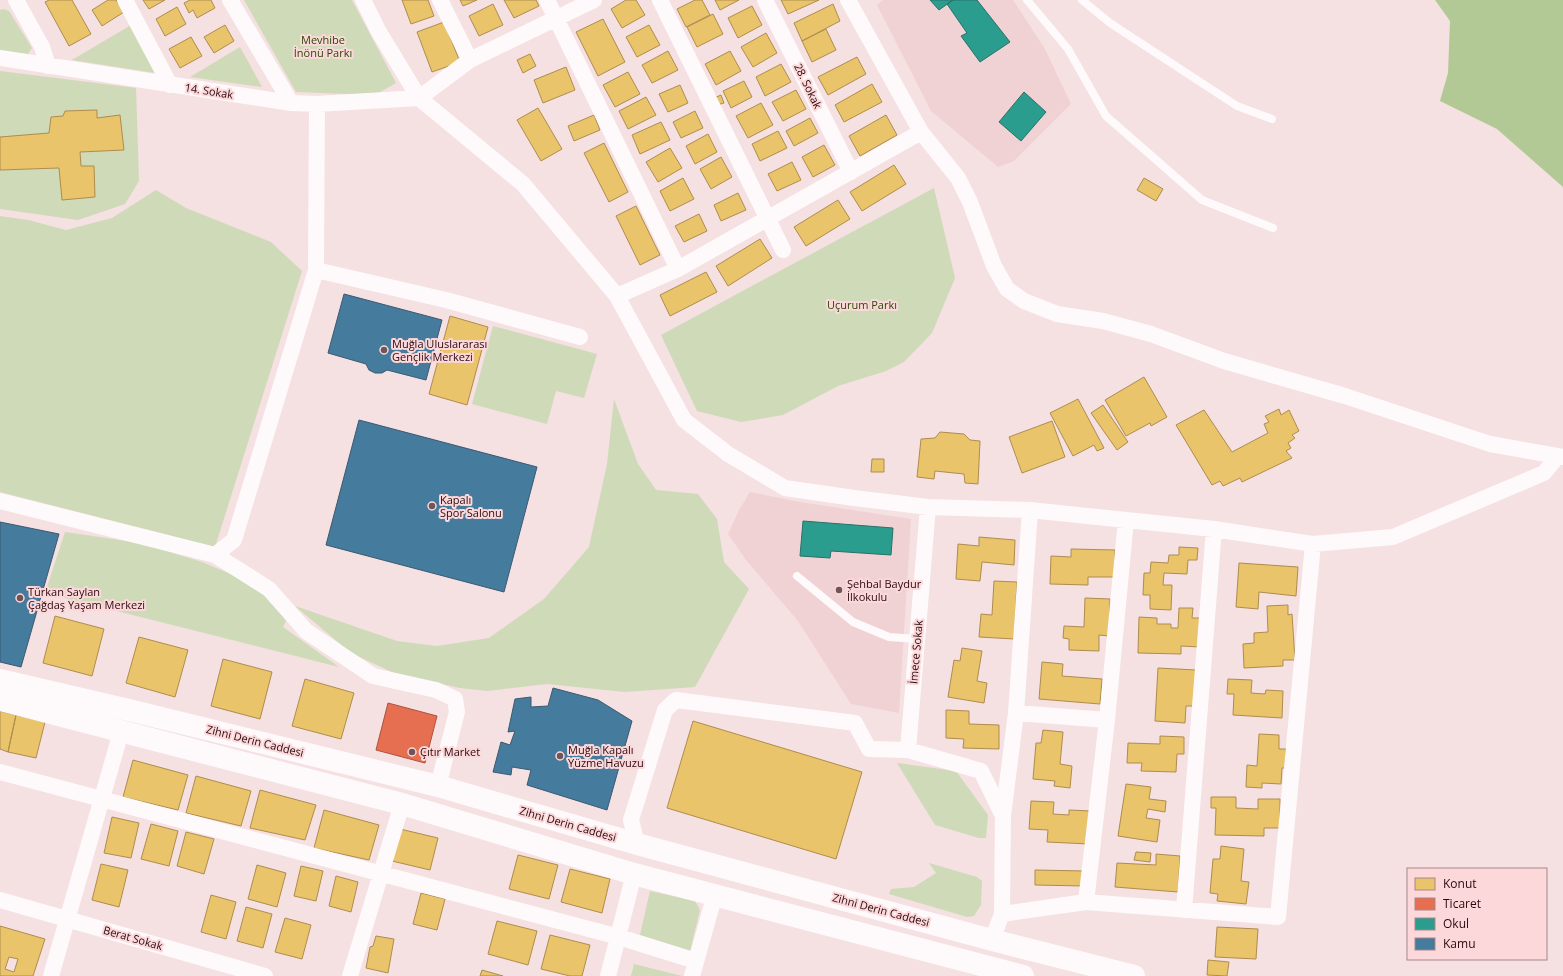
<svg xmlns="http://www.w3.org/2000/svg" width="1563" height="976" viewBox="0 0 1563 976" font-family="'Open Sans',sans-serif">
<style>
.built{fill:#f1d2d4}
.green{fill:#cedab8}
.forest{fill:#b2c995}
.homes{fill:#e9c46a;stroke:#af8c4e;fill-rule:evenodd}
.shops{fill:#e76f51;stroke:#ae513d}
.schools{fill:#2a9d8f;stroke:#297168}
.public{fill:#457b9d;stroke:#3c5972}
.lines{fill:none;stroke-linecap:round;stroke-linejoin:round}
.service{stroke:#fefafb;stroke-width:8}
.minor{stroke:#fefafb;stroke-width:16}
.secondary{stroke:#fefafb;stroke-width:22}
.poi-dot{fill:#705558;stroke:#fdd8da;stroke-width:1.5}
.labels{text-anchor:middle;stroke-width:4;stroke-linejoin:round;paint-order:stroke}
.park-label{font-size:11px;fill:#244802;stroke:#fdd8da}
.street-label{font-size:11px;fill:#280a0e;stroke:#fdd8da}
.poi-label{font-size:11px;fill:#280a0e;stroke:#fdd8da;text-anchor:start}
</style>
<rect width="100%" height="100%" fill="#f5e0e2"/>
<path class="built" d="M883,0H1013L1045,49L1071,104L1014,161L998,167L931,111L877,5Z
M750,492L800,502L911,519L899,713L851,704L798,621L746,560L728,534L739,510Z"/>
<path class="green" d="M244,0H352L396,83L375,95L296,92Z
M3,9L9,11L32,48L28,54L0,51V10Z
M131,25L155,73L72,60Z
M240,47L262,87L190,77Z
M0,71L136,88L139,181L125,204L78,220L0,209Z
M934,188L955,278L932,333L904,362L886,371L838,386L783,415L741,422L697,411L661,335Z
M156,190L186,208L271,242L302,271L215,547L0,492V216L28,220L66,230L112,218Z
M493,326L597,354L584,398L556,391L547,424L472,404Z
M614,399L638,464L656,490L698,494L717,519L724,562L749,589L695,687L625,692L547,684L487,691L460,688L394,673L351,653L295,606L397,641L437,646L489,638L544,599L589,547L607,464Z
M65,532L140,543L202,562L247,581L276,603L288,617L283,627L339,667L45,593Z
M897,763L956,771L988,815L986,838H979L935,825Z
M929,863L977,877L982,881L981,905L974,916L967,917L889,894L891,889L914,887L936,873Z
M650,891L695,901L700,910L690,951L640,935Z
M634,964L682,976H631Z"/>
<path class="forest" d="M1435,0H1563V187L1497,129L1440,101L1448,73L1450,21Z"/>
<path class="homes" d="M49,0H72L91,34L69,46L45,2Z
M108,0H116L124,12L102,26L92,10Z
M143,0H165L149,9Z
M190,0H211L215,8L197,18L193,10L189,13L184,3Z
M402,0H428L434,16L411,24Z
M460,0H477L463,6Z
M504,0H536L539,6L514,18Z
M626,0H636L645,15L622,28L611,9Z
M695,0H702L710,15L686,27L677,9Z
M715,0H739L720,10Z
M781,0H819L788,14Z
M493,4L503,25L479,36L469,16Z
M833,4L840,21L802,41L794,23Z
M752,6L762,25L738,38L728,18Z
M177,7L186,24L165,36L156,19Z
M713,14L723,34L697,47L687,27Z
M603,19L625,62L598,76L576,32Z
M444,22L460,62L432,72L417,32Z
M225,25L234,41L214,53L204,37Z
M649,25L660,45L637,57L626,37Z
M826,29L836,50L812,62L802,41Z
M766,33L777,53L753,67L741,47Z
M191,37L202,56L180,68L169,49Z
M668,51L678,70L652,83L642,65Z
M730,51L741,71L716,85L705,64Z
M530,54L536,66L523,73L517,60Z
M857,57L866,74L828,95L818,77Z
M781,64L791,82L765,96L756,77Z
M566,67L575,90L543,103L534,80Z
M628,72L640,94L615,107L603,85Z
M744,81L752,97L731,108L723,91Z
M872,84L882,102L844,122L835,105Z
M680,85L688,103L668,112L659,94Z
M796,90L806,109L783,121L772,102Z
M721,95L724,103L717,105L714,98Z
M646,97L656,115L628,129L619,111Z
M761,103L773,125L748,138L736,116Z
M538,108L562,149L541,161L517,120Z
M97,110V118L120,115L124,150L80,152L81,166H94L95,197L62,200L59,168L0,170V137L49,133L51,117L63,116L65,111Z
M695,111L703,128L681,138L673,122Z
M594,115L600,130L574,141L568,126Z
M886,115L897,135L860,156L849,136Z
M810,118L818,133L794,146L786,131Z
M661,122L670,140L640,154L632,135Z
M778,131L787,148L760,161L752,144Z
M708,134L717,152L695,164L686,146Z
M604,143L628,192L609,202L584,153Z
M824,145L835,165L813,177L802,157Z
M670,148L682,168L658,182L646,162Z
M721,157L732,177L711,189L700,169Z
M792,162L801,180L777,191L768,174Z
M894,165L906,184L862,211L850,192Z
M683,178L694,199L670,211L660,191Z
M1144,178L1163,189L1156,201L1137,190Z
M738,193L746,210L721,221L714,205Z
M838,200L850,219L806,246L794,227Z
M636,206L660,255L640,265L616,216Z
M699,214L707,231L684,242L675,226Z
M760,239L772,258L728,286L716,266Z
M706,272L717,292L670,316L660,295Z
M450,316L488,327L467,405L429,394Z
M1144,377L1167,417L1151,426L1150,423L1126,436L1105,400Z
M1078,399L1104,448L1097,451L1094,445L1073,456L1050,413Z
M1103,405L1128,442L1117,450L1091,413Z
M1279,409L1281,415L1289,410L1299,431L1292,435L1295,438L1288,443L1291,448L1286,451L1292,458L1242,482L1240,478L1223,486L1220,481L1212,485L1176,425L1204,410L1232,452L1268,433L1264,424L1269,422L1265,416Z
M1052,421L1065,457L1022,473L1009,437Z
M940,432L964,434L970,440L980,441L978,484L965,483L964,474L935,471L934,479L917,477L921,439L935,438Z
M872,459H884V472H871Z
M979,537L1015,540L1014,565L982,562L980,581L956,579L958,544L979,546Z
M1179,547L1198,548L1197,560H1188L1187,574L1164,573L1163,585H1172L1171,610L1150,609V595H1143L1144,573H1150L1151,562L1168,563L1169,555H1179Z
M1071,549L1115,550L1114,577H1088V585L1050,584L1051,556L1071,557Z
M1239,563L1298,567L1296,596L1259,592L1258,609L1236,607Z
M994,581L1017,582L1014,639L979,637L981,614L992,615Z
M1085,598L1110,599L1109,636L1099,635V651L1069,650V639L1063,638L1064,626L1084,627Z
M1288,605V615L1292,614L1295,660H1283V666L1244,668L1243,644L1254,643V633L1268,632L1267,606Z
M1179,608H1193L1192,618H1201L1200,647L1181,646V654L1138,653L1139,617L1157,618V624H1171V628H1178Z
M55,616L104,629L92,676L43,663Z
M139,637L188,650L175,697L126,683Z
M962,648L982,651L977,681L987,683L984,703L948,697L954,660L960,661Z
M223,659L272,672L260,719L211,706Z
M1042,662L1063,664L1062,676L1102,679L1100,704L1039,699Z
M1158,668L1196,670L1194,706H1186L1185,723L1155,721Z
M305,679L354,693L341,739L292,726Z
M1228,679L1252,680L1251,693L1265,694L1266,690L1283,691L1282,718L1233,715L1234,694H1227Z
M946,710L969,711V724L999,725V749L963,748L964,739L946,738Z
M0,711L16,715L8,752L0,749Z
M16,715L45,722L36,758L8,752Z
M693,721L862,772L836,859L667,808Z
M1043,730L1063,732L1060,764L1072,766L1070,788L1054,786L1055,781L1033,779L1036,743H1041Z
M1259,734L1279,735V749H1286L1285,768H1282L1281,784L1262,783V788L1246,787L1247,765L1257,766Z
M1160,736L1184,737V754H1177L1176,772L1141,771L1142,763H1127L1128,743L1160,744Z
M133,760L188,775L178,810L123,797Z
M196,776L251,791L241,826L186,813Z
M1126,784L1151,787L1149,799L1166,801L1165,812L1148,809L1146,818L1160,820L1157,842L1118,836Z
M260,790L316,805L305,840L250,828Z
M1211,797H1236V808L1258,809V799H1280V828H1264V836L1215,835L1216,808H1211Z
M1031,801L1054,802L1053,814L1069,815V810L1091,811L1089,844L1047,842L1048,830L1029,829Z
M324,810L379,825L369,860L314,848Z
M112,817L139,823L131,858L104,853Z
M151,824L178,831L169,866L141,859Z
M400,829L438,838L430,870L392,861Z
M186,832L214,839L204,874L177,866Z
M1221,846L1244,849L1241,881L1249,882L1246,904L1217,901L1218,894L1210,893L1213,859H1220Z
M1136,852L1151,853L1150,862L1134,860Z
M1156,854L1180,856L1178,892L1115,887L1117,863L1156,865Z
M518,855L558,865L549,899L509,889Z
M101,864L128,870L119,907L92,900Z
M257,865L286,873L277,907L248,899Z
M301,866L323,871L316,901L294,896Z
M570,869L610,879L602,913L561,902Z
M1035,870L1085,871L1084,886L1035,885Z
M336,876L358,882L351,912L329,906Z
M421,893L445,899L437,930L413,924Z
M211,895L236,902L226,939L201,932Z
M246,907L272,914L263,948L237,941Z
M285,918L311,925L302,959L275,952Z
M497,921L537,931L528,965L488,954Z
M0,926L45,939L33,976H0ZM9,957L18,959L14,972L5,969Z
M1217,927L1258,929L1256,959L1215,957Z
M550,935L590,945L582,976H570L541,969Z
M376,936L394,939L388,973L366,968L370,947L373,946Z
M1208,960L1229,962L1227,976L1207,975Z
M482,970L503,976H480Z"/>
<path class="shops" d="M388,703L437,716L425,763L376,750Z"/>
<path class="schools" d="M930,0H953L939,10Z
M953,0H977L1010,42L980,62L961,36L967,33L947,4Z
M1024,92L1046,112L1021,141L999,122Z
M803,521L893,528L891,555L831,551L830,558L800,556Z"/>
<path class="public" d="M344,294L442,320L426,380L387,370L382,373H375L369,370L366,364L328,353Z
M359,420L537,467L504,592L326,545Z
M0,522L59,534L21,667L0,662Z
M553,688L598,700L632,721L607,810L527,785L531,770L512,767L511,775L493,772L501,742L510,745L515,731L508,732L515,699L531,697V707L548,706Z"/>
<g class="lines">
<path class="service" d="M1027,0L1068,49L1106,116L1202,200L1273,228
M1082,0L1110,23L1237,106L1272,119
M797,576L853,622L889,637L917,639"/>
<path class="minor" d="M16,0L42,47L48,66
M125,0L170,85
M230,0L291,103
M363,0L379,32L419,98L523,184L617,296L684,420L728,454L785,488L854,498L928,507L1030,510L1126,520L1214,529L1313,544L1393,537L1544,473L1557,457
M440,0L470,60
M547,0L678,269
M660,0L783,250
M765,0L851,172
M848,0L921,132L958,178L970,202L994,266L1007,289L1024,301L1057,314L1103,321L1151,334L1224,361L1345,396L1490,444L1563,457
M0,58L291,103L317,104L419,98
M419,98L470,60L594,0
M316,270L446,300L580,337
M617,296L678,269L921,132
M0,501L215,555L269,589L306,631L373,676L436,690L455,699L457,712L438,786
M215,555L234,540L316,270L317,104
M1016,713L1107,720
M908,750L928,507
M0,772L619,937L696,961
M637,844L631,820L665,710L676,700L855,723L869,749L908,750L981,771L1003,816
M0,900L265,976
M1086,902L1107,720L1126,520
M1184,910L1214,529
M1002,914L1086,902L1278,917L1313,544
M992,940L1002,914L1003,816L1016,713L1030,510
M51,976L121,732
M350,976L402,804
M608,976L634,874
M692,976L715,894"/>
<path class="secondary" d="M0,680L133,711L438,786L637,844L992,940L1134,976
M0,700L402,804L634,874L1023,976"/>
</g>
<g class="poi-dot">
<circle cx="384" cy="350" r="4"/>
<circle cx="432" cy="506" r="4"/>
<circle cx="839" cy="590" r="4"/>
<circle cx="20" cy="598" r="4"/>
<circle cx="412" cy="752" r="4"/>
<circle cx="560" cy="756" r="4"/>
</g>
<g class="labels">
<g class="park-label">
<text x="323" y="44">Mevhibe<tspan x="323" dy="13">İnönü Parkı</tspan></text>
<text x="862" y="309">Uçurum Parkı</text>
</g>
<g class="street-label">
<text transform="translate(808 86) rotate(64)" y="4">28. Sokak</text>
<text transform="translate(209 91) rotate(9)" y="4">14. Sokak</text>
<text transform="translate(916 652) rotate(-85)" y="4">İmece Sokak</text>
<text transform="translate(255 741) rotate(14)" y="4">Zihni Derin Caddesi</text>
<text transform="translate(568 824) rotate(16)" y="4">Zihni Derin Caddesi</text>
<text transform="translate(881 910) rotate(15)" y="4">Zihni Derin Caddesi</text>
<text transform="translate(133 938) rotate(16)" y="4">Berat Sokak</text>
</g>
<g class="poi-label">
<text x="392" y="348">Muğla Uluslararası<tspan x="392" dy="13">Gençlik Merkezi</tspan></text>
<text x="440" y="504">Kapalı<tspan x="440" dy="13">Spor Salonu</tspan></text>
<text x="847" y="588">Şehbal Baydur<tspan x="847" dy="13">İlkokulu</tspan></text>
<text x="28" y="596">Türkan Saylan<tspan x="28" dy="13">Çağdaş Yaşam Merkezi</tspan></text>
<text x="568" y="754">Muğla Kapalı<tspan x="568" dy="13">Yüzme Havuzu</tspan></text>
<text x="420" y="756">Çıtır Market</text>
</g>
</g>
<rect x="1407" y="868" width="140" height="92" fill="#fdd8da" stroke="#a88688"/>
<rect x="1415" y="878" width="20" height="12" fill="#e9c46a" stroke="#a88688"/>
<text x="1443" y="888" font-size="12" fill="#280a0e">Konut</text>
<rect x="1415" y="898" width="20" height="12" fill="#e76f51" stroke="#a88688"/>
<text x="1443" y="908" font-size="12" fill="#280a0e">Ticaret</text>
<rect x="1415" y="918" width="20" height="12" fill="#2a9d8f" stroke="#a88688"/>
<text x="1443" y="928" font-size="12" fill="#280a0e">Okul</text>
<rect x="1415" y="938" width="20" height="12" fill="#457b9d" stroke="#a88688"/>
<text x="1443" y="948" font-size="12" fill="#280a0e">Kamu</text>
</svg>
